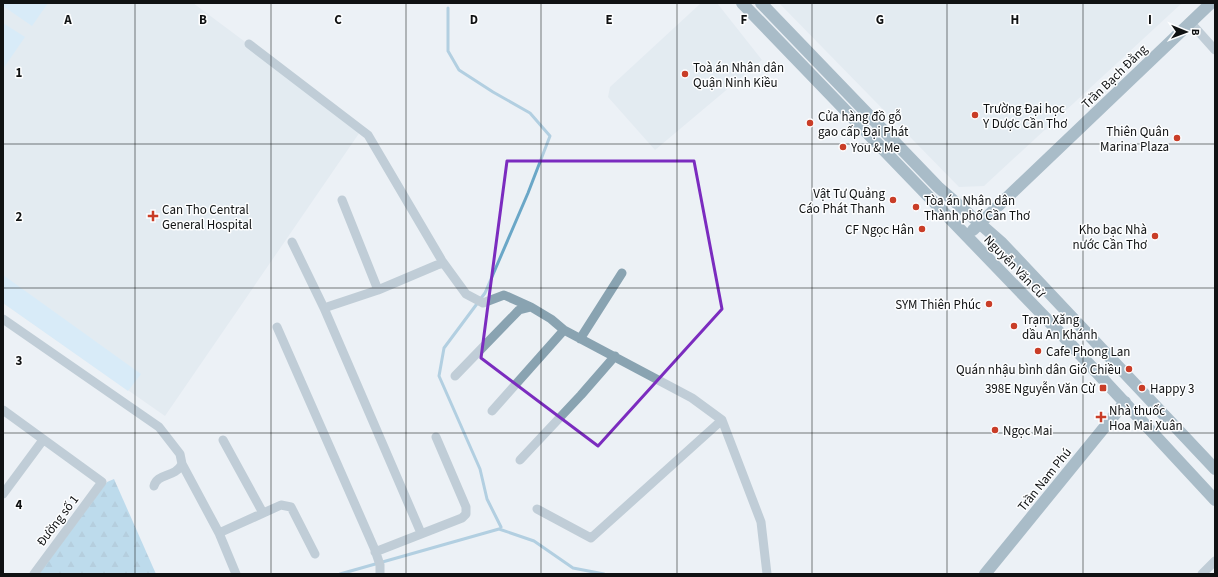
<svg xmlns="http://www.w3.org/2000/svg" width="1218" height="577" viewBox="0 0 1218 577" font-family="'Source Sans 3',sans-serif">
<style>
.built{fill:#d7e4ec}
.grass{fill:#bfe5fb}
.forest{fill:url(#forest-firs)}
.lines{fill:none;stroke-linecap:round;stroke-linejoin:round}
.stream{stroke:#6aa7c7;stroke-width:3}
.street{stroke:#89a3b1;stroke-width:9}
.secondary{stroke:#577d91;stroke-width:12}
.marked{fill:none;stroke:#7b2cbf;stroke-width:3;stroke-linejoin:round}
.grid{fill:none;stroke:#101213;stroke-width:1;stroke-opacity:0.55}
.poi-dot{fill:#c93d27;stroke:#fdfeff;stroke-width:1.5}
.labels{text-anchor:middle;stroke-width:3;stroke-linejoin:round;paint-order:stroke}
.poi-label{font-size:13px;fill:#101213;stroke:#fdfeff;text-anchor:start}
.street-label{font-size:13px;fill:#101213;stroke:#fdfeff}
.grid-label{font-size:13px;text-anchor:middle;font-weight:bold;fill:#101213;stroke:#fdfeff;stroke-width:3;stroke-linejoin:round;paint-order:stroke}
</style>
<defs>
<pattern id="forest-firs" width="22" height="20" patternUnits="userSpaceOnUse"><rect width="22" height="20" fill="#84c1e1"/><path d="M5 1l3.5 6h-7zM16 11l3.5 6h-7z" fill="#71a5c0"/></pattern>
</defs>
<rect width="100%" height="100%" fill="#ecf1f5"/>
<path class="built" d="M3,3H193L362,129L165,416L3,303Z
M701,3H717L762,60L655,150L608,97L610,87Z
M779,3H1182L984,186L959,187Z"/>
<path class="grass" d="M4,3H48L32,26L3,6Z
M3,23L25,37L3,69Z
M3,275L141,374L128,391L3,303Z"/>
<path class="forest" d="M114,479L156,574H39L107,482Z"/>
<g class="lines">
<path class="stream" d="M448,8V51L459,70L493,92L530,113L550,136L528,193L485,293L444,348L439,376L480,469L487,499L501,527
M340,574L499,529L534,541L573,568L604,574"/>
<path class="street" d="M1190,22L1215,50
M249,44L368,135L441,259V264L437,265L378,290L324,308
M342,200L378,290
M292,242L324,308L421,533
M442,261L466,294L483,303L504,295L531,307
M3,319L159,427L180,454L182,464C175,478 157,473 154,486
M277,327L375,550L380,565V574
M580,339L622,273
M455,376L519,310L531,307L551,319L564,330L692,398L722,420
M3,410L102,482L34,574
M492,411L564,330
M223,440L263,513
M520,460L581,395L615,356
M182,464L219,533L236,574
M3,494L43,440
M537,509L591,538L722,420L761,522L767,574
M219,533L281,505L291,507L315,554
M375,552L462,518L466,514V507L436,437
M1202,574L1215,561"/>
<path class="secondary" d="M742,3L1063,336L1215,500
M761,3L938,187L1002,243L1215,469
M973,230L1211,3
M985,574L1125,402"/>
</g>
<path d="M0 0H1218V577H0ZM507,161H694L722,309L598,446L481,358Z" fill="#ecf1f5" fill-opacity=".55" fill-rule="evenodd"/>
<path class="marked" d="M507,161H694L722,309L598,446L481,358Z"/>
<path class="grid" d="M135,3V574M271,3V574M406,3V574M541,3V574M677,3V574M812,3V574M947,3V574M1083,3V574M3,144H1215M3,288H1215M3,433H1215"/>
<g class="poi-dot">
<circle cx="685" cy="74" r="4"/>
<circle cx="975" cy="115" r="4"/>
<circle cx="810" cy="123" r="4"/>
<circle cx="1177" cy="138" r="4"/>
<circle cx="843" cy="147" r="4"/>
<circle cx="893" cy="200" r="4"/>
<circle cx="916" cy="207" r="4"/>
<path d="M151 210h4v4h4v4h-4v4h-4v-4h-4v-4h4z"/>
<circle cx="922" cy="229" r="4"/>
<circle cx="1155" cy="236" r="4"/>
<circle cx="989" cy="304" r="4"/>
<circle cx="1014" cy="326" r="4"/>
<circle cx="1038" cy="351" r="4"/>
<circle cx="1129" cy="369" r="4"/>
<rect x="1099" y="384" width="8" height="8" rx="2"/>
<circle cx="1142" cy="388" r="4"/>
<path d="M1099 411h4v4h4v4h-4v4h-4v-4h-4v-4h4z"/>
<circle cx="995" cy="430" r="4"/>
</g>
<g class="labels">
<g class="poi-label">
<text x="693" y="72">Toà án Nhân dân<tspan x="693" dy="15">Quận Ninh Kiều</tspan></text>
<text x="983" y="113">Trường Đại học<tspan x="983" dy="15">Y Dược Cần Thơ</tspan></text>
<text x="818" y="121">Cửa hàng đồ gỗ<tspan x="818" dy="15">gao cấp Đại Phát</tspan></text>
<text x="1169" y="136" text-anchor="end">Thiên Quân<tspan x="1169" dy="15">Marina Plaza</tspan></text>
<text x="851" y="152">You &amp; Me</text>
<text x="885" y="198" text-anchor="end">Vật Tư Quảng<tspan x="885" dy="15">Cáo Phát Thanh</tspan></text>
<text x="924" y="205">Tòa án Nhân dân<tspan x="924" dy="15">Thành phố Cần Thơ</tspan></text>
<text x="162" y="214">Can Tho Central<tspan x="162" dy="15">General Hospital</tspan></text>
<text x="914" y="234" text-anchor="end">CF Ngọc Hân</text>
<text x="1147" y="234" text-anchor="end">Kho bạc Nhà<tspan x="1147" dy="15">nước Cần Thơ</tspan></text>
<text x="981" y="309" text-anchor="end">SYM Thiên Phúc</text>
<text x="1022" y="324">Trạm Xăng<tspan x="1022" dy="15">dầu An Khánh</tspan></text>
<text x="1046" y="356">Cafe Phong Lan</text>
<text x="1121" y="374" text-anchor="end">Quán nhậu bình dân Gió Chiều</text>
<text x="1095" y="393" text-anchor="end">398E Nguyễn Văn Cừ</text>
<text x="1150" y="393">Happy 3</text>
<text x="1109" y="415">Nhà thuốc<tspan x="1109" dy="15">Hoa Mai Xuân</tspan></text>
<text x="1003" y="435">Ngọc Mai</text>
</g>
<g class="street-label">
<text transform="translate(1114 76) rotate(-44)" y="5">Trần Bạch Đằng</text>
<text transform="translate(1015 266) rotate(46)" y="5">Nguyễn Văn Cừ</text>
<text transform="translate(1044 479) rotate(-51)" y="5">Trần Nam Phú</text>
<text transform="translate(57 520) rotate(-53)" y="5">Đường số 1</text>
</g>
</g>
<g class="grid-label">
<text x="68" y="24">A</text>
<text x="203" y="24">B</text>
<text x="338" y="24">C</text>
<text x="474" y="24">D</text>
<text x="609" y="24">E</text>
<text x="744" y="24">F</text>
<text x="880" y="24">G</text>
<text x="1015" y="24">H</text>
<text x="1150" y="24">I</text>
<text x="19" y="77">1</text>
<text x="19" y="221">2</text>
<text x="19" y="365">3</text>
<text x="19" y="509">4</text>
</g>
<rect width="1218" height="577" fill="none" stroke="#101213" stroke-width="8"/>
<g transform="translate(1186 32) rotate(91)" stroke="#fdfeff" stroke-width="3" paint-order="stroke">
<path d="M0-3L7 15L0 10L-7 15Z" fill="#101213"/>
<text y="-6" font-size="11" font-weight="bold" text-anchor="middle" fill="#101213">B</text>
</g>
</svg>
